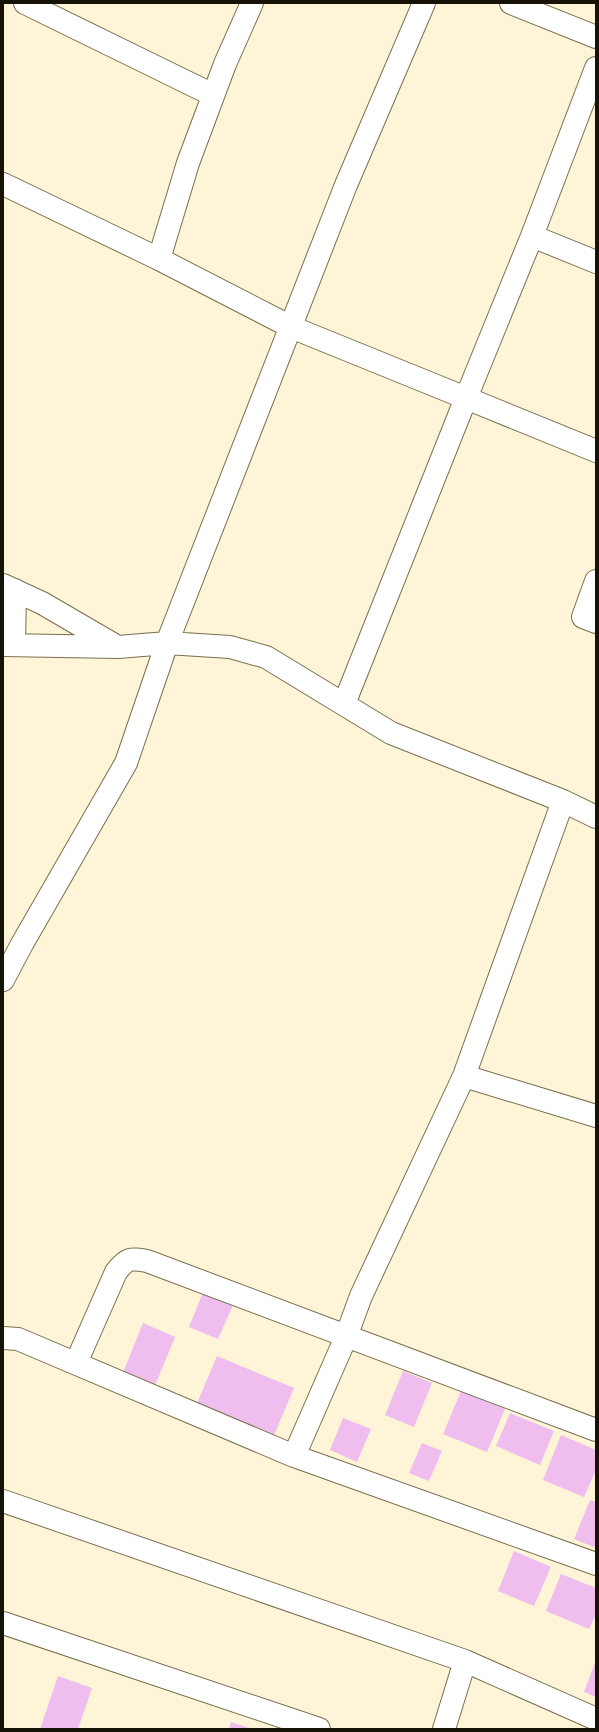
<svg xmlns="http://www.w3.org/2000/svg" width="599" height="1732" viewBox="0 0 599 1732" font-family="Roboto,sans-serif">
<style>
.building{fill:#efbeee}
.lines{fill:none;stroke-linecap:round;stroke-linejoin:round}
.street-casing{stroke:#796f4e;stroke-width:24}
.street{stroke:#fff;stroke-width:22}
</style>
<rect width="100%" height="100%" fill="#fef4d7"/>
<path class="building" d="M204,1290L234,1303L218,1339L189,1327Z
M143,1323L175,1337L154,1388L122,1375Z
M217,1356L294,1388L272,1440L195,1408Z
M403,1371L432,1383L414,1427L385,1415Z
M461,1391L505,1409L487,1452L443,1434Z
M510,1413L554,1431L540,1465L496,1446Z
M343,1418L371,1429L357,1462L330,1450Z
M561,1435L596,1450V1470L584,1497L543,1480Z
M422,1443L442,1451L429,1481L409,1473Z
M590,1500L596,1502V1548L574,1539Z
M514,1551L551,1567L534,1606L498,1591Z
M561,1574L596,1588V1614L589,1629L546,1611Z
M596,1660V1697L584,1692Z
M58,1676L92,1688L78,1729H40Z
M231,1722L252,1729H229Z"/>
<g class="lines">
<g class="street-casing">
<path id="street" d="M25,3L213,95
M511,3L596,37
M596,68L532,236L466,398L596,451
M3,184L159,259L291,327L466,398L344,704
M532,236L596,262
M159,259L188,163L225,64L252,3
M596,581L583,617L596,622
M3,585L42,603L116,646
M3,645L118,647L167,643L230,647L266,657L391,733L563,801L596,817
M14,645L15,590
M3,980L22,944L126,763L167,643L346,185L424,3
M464,1076L596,1116
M3,1338L18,1339L294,1456L596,1564
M76,1363L116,1272C127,1258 130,1258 147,1261L596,1430
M294,1456L346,1337L361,1296L464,1076L563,801
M3,1501L465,1661
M3,1623L319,1729
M444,1729L465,1661L596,1719"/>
</g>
<use href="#street" class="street"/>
</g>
<rect width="599" height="1732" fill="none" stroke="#161206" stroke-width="8"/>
</svg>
